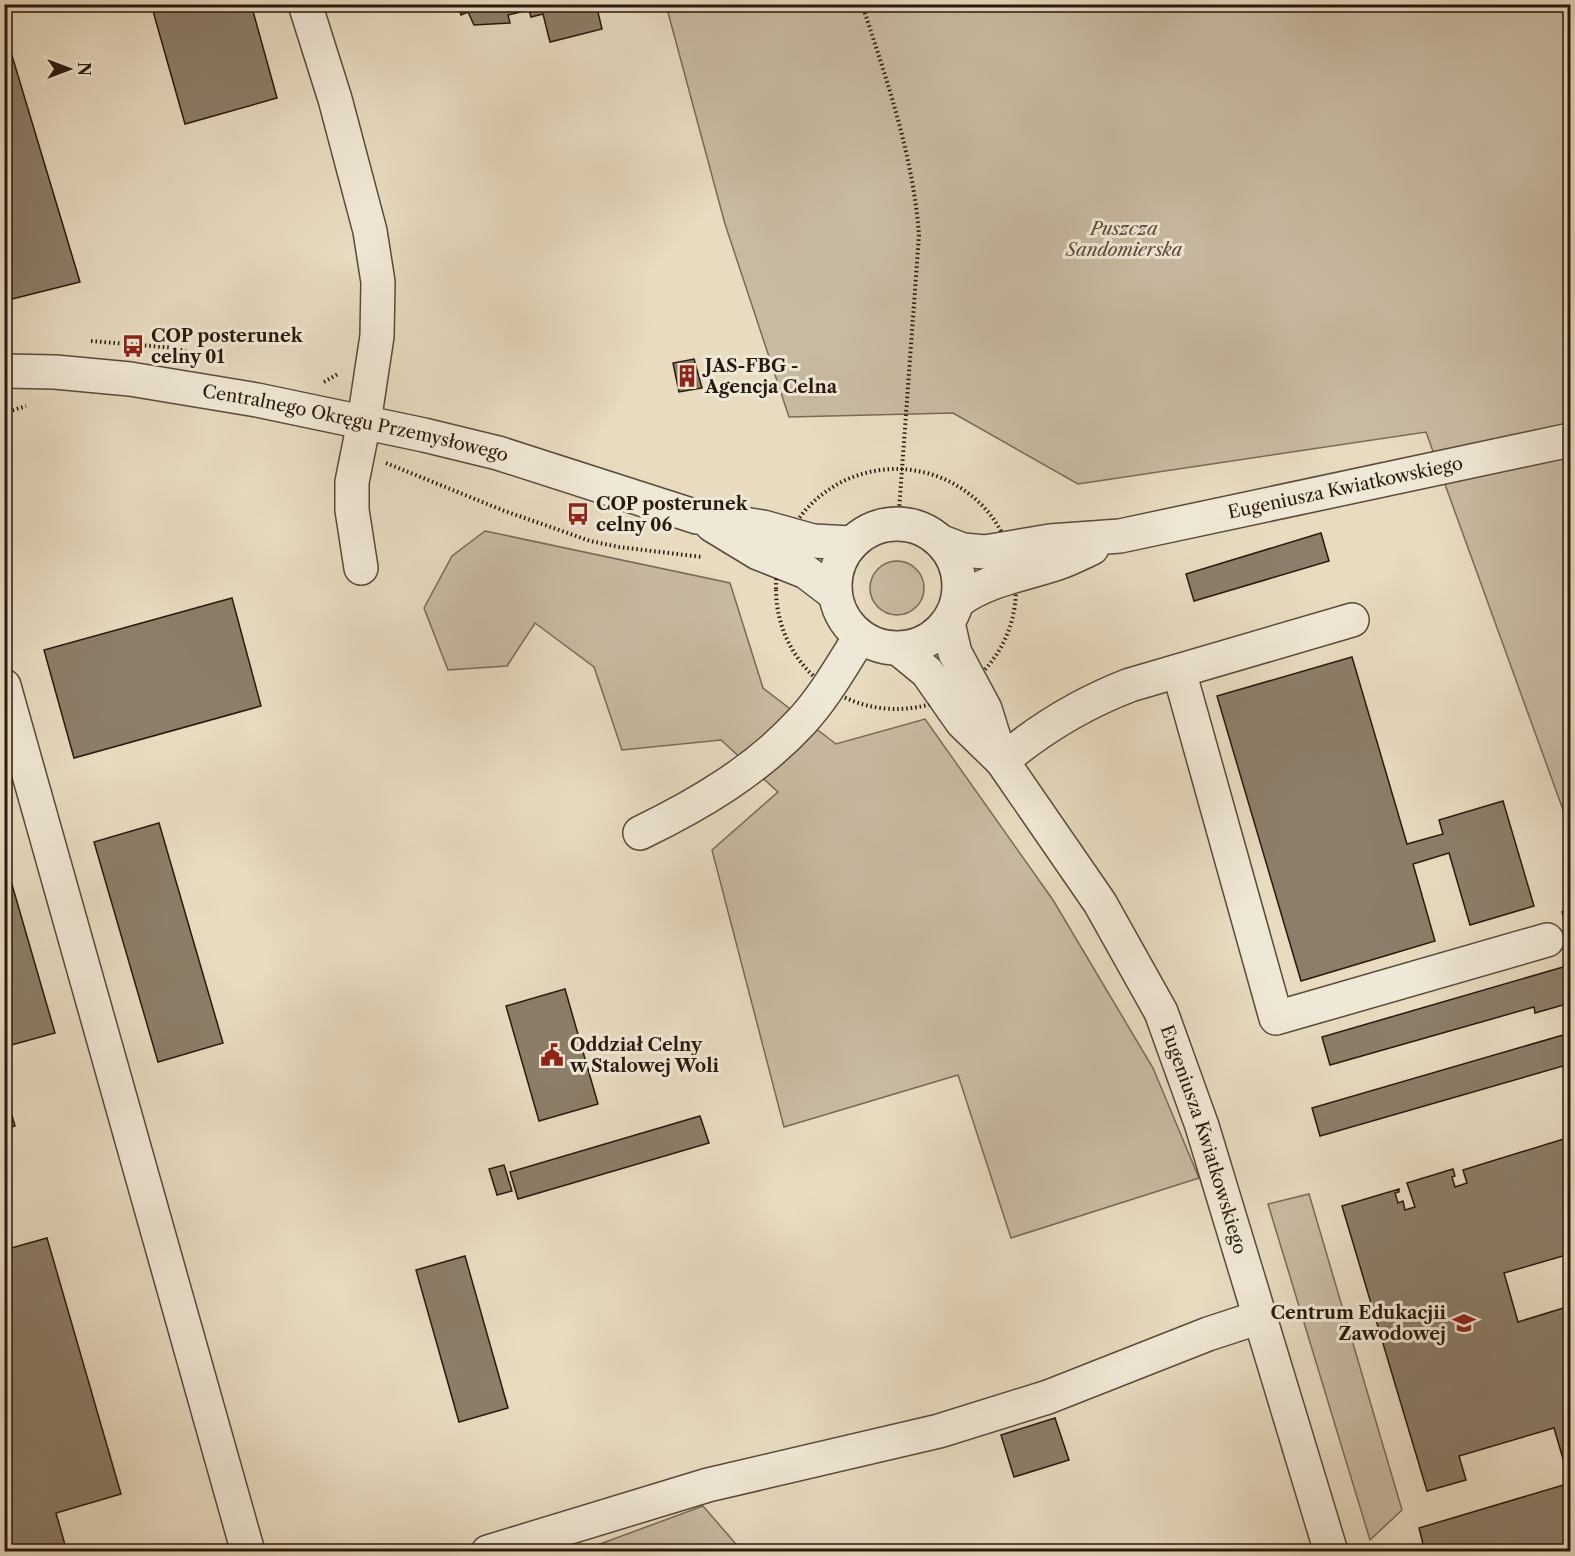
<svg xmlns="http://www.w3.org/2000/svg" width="1575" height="1556" viewBox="0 0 1575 1556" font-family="'Libre Caslon Text',serif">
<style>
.green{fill:#c8baa2;stroke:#786a58;stroke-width:1.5}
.building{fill:#8c7e6a;stroke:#29190d;stroke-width:1.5}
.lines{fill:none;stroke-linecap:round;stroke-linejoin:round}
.minor-casing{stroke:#594a3a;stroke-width:36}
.path{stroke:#29190d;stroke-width:4;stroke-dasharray:1.5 3;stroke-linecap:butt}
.minor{stroke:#f0e8d6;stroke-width:33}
.labels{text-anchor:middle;stroke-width:6;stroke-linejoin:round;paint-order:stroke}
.park-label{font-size:18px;font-style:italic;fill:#59493a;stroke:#f0e8d6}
.poi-label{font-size:18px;font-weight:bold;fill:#29190d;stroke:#f0e8d6;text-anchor:start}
.street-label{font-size:18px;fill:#29190d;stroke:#f0e8d6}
</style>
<rect width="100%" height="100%" fill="#e8dbc0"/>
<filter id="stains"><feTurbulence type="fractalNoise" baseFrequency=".00333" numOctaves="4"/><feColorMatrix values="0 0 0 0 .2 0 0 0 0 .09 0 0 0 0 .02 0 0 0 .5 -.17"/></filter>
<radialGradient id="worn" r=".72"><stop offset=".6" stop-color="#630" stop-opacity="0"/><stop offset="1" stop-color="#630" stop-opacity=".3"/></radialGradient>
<path class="green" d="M666,5H1570V829L1426,432L1078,484L953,413L789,417L725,224Z
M485,531L730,583L763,688L836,744L925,719L1053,900L1153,1068L1199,1178L1011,1238L958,1075L784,1127L712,850L778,792L721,740L622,750L594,667L535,623L507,666L448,670L424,608L452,556Z
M870 588a27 27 0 1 1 54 0a27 27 0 1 1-54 0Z
M1309,1194L1402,1510L1370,1540L1268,1204Z
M703,1506L742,1551H581Z"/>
<path class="building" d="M151,4H251L277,98L185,124Z
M458,4H596L602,29L550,42L543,14L531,17L529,10L508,15L510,23L474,25L468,12L461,15Z
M4,29L80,282L4,301Z
M694,359L702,388L679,392L673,363Z
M1321,533L1329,561L1194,601L1186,574Z
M232,598L261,706L74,758L44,650Z
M1352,657L1407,844L1443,834L1439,820L1503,801L1534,906L1470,925L1449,853L1413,864L1435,941L1301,981L1217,696Z
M159,823L223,1043L158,1062L94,842Z
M4,857L55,1033L4,1047Z
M1570,909V937L1562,912Z
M1570,965V1003L1535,1013L1534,1007L1330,1065L1322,1037Z
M565,989L598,1104L539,1121L506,1006Z
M1570,1033V1064L1320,1136L1312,1108Z
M4,1088L15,1126L4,1129Z
M700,1116L709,1143L518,1199L510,1172Z
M1570,1137V1254L1504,1273L1518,1322L1570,1306V1483L1554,1428L1459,1456L1466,1480L1427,1491L1342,1206L1399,1189V1192L1395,1193L1398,1203L1403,1201L1405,1210L1415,1207L1407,1183L1453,1169L1455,1176L1452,1177L1455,1187L1467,1183L1463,1170Z
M504,1165L512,1191L497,1195L489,1169Z
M47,1238L121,1494L56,1513L67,1552H4V1250Z
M465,1256L508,1408L459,1422L416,1270Z
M1055,1418L1069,1460L1014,1477L1001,1435Z
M1570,1483V1552H1425L1419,1528Z"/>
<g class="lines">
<g class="minor-casing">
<g id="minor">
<path d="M305,4L335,99L370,231L378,282L377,336L364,422L352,482V510L361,568"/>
<path id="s1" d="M4,371L55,372L130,379L257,400L424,435L498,453L697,517L763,527L813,541L851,543"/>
<circle cx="897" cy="586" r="62"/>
<path d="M712,525L758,553L806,572L835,594"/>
<path id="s2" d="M942,542L963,550L985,552L1050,541L1120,536L1570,440"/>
<path d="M958,601C988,579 1023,575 1058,563C1070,559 1081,553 1092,548"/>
<path d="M948,623L955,653L985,709L1000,757"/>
<path id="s3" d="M899,649L927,672L962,722L1002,761L1100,903L1161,1012L1202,1126L1331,1552"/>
<path d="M1179,671L1276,1018L1547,940"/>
<path d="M4,686L248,1552"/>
<path d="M1002,761C1040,729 1083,703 1130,685L1352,620"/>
<path d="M640,833C700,804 757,770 802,721C825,696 842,665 860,637"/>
<path d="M488,1552L708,1485L939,1431L1048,1397L1208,1334L1260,1317"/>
</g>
</g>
<path class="path" d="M862,4C887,81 913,155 919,235L898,524
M91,341L175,348L196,355
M324,382L338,374
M4,413L26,406
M386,463L502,510L590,541L619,547L702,557
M776 589a120 120 0 1 1 240 0a120 120 0 1 1-240 0Z"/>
<use href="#minor" class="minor"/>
</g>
<defs>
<g id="bus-bare" transform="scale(1.8)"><path d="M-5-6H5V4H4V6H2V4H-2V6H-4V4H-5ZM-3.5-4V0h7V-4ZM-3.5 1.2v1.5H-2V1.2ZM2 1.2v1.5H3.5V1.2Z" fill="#8f2418" stroke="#f0e8d6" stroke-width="2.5" paint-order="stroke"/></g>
<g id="building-bare" transform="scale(1.8)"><path d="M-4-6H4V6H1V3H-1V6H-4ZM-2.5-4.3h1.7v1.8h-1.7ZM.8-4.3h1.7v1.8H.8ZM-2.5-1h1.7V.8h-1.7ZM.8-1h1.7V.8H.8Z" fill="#8f2418" stroke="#f0e8d6" stroke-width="2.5" paint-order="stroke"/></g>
<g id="civic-bare" transform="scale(1.8)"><path d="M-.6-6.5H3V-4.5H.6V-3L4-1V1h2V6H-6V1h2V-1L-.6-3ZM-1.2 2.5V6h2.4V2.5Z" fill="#8f2418" stroke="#f0e8d6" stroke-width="2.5" paint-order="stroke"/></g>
<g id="school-bare" transform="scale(1.8)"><path d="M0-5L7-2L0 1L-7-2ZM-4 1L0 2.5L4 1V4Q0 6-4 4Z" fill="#8f2418" stroke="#f0e8d6" stroke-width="2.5" paint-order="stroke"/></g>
</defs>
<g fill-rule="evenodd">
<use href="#bus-bare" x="133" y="346"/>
<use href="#building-bare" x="687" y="376"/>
<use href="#bus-bare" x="578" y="514"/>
<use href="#civic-bare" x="552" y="1055"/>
<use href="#school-bare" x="1464" y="1323"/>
</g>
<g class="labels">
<g class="park-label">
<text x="1124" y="235">Puszcza<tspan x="1124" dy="21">Sandomierska</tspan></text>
</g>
<g class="poi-label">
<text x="151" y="342">COP posterunek<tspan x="151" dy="21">celny 01</tspan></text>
<text x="705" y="372">JAS-FBG -<tspan x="705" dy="21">Agencja Celna</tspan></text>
<text x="596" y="510">COP posterunek<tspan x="596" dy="21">celny 06</tspan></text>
<text x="570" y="1051">Oddział Celny<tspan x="570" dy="21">w Stalowej Woli</tspan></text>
<text x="1446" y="1319" text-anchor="end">Centrum Edukacjii<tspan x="1446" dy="21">Zawodowej</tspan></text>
</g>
<g class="street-label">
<text dy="6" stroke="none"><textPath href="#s1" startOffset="356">Centralnego Okręgu Przemysłowego</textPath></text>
<text dy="6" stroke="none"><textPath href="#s2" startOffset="411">Eugeniusza Kwiatkowskiego</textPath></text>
<text dy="6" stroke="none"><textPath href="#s3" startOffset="585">Eugeniusza Kwiatkowskiego</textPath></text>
</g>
</g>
<rect width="1575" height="1556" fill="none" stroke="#e8dbc0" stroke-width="24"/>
<rect x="6" y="6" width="1563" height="1544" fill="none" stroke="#29190d" stroke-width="3"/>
<rect x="12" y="12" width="1551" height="1532" fill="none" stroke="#29190d" stroke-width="1.5"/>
<g transform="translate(69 69) rotate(90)" stroke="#f0e8d6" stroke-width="4.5" paint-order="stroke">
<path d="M0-4.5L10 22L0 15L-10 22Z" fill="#29190d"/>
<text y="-9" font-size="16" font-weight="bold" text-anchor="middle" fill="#29190d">N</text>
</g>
<rect width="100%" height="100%" filter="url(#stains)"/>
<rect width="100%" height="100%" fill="url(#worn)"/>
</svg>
